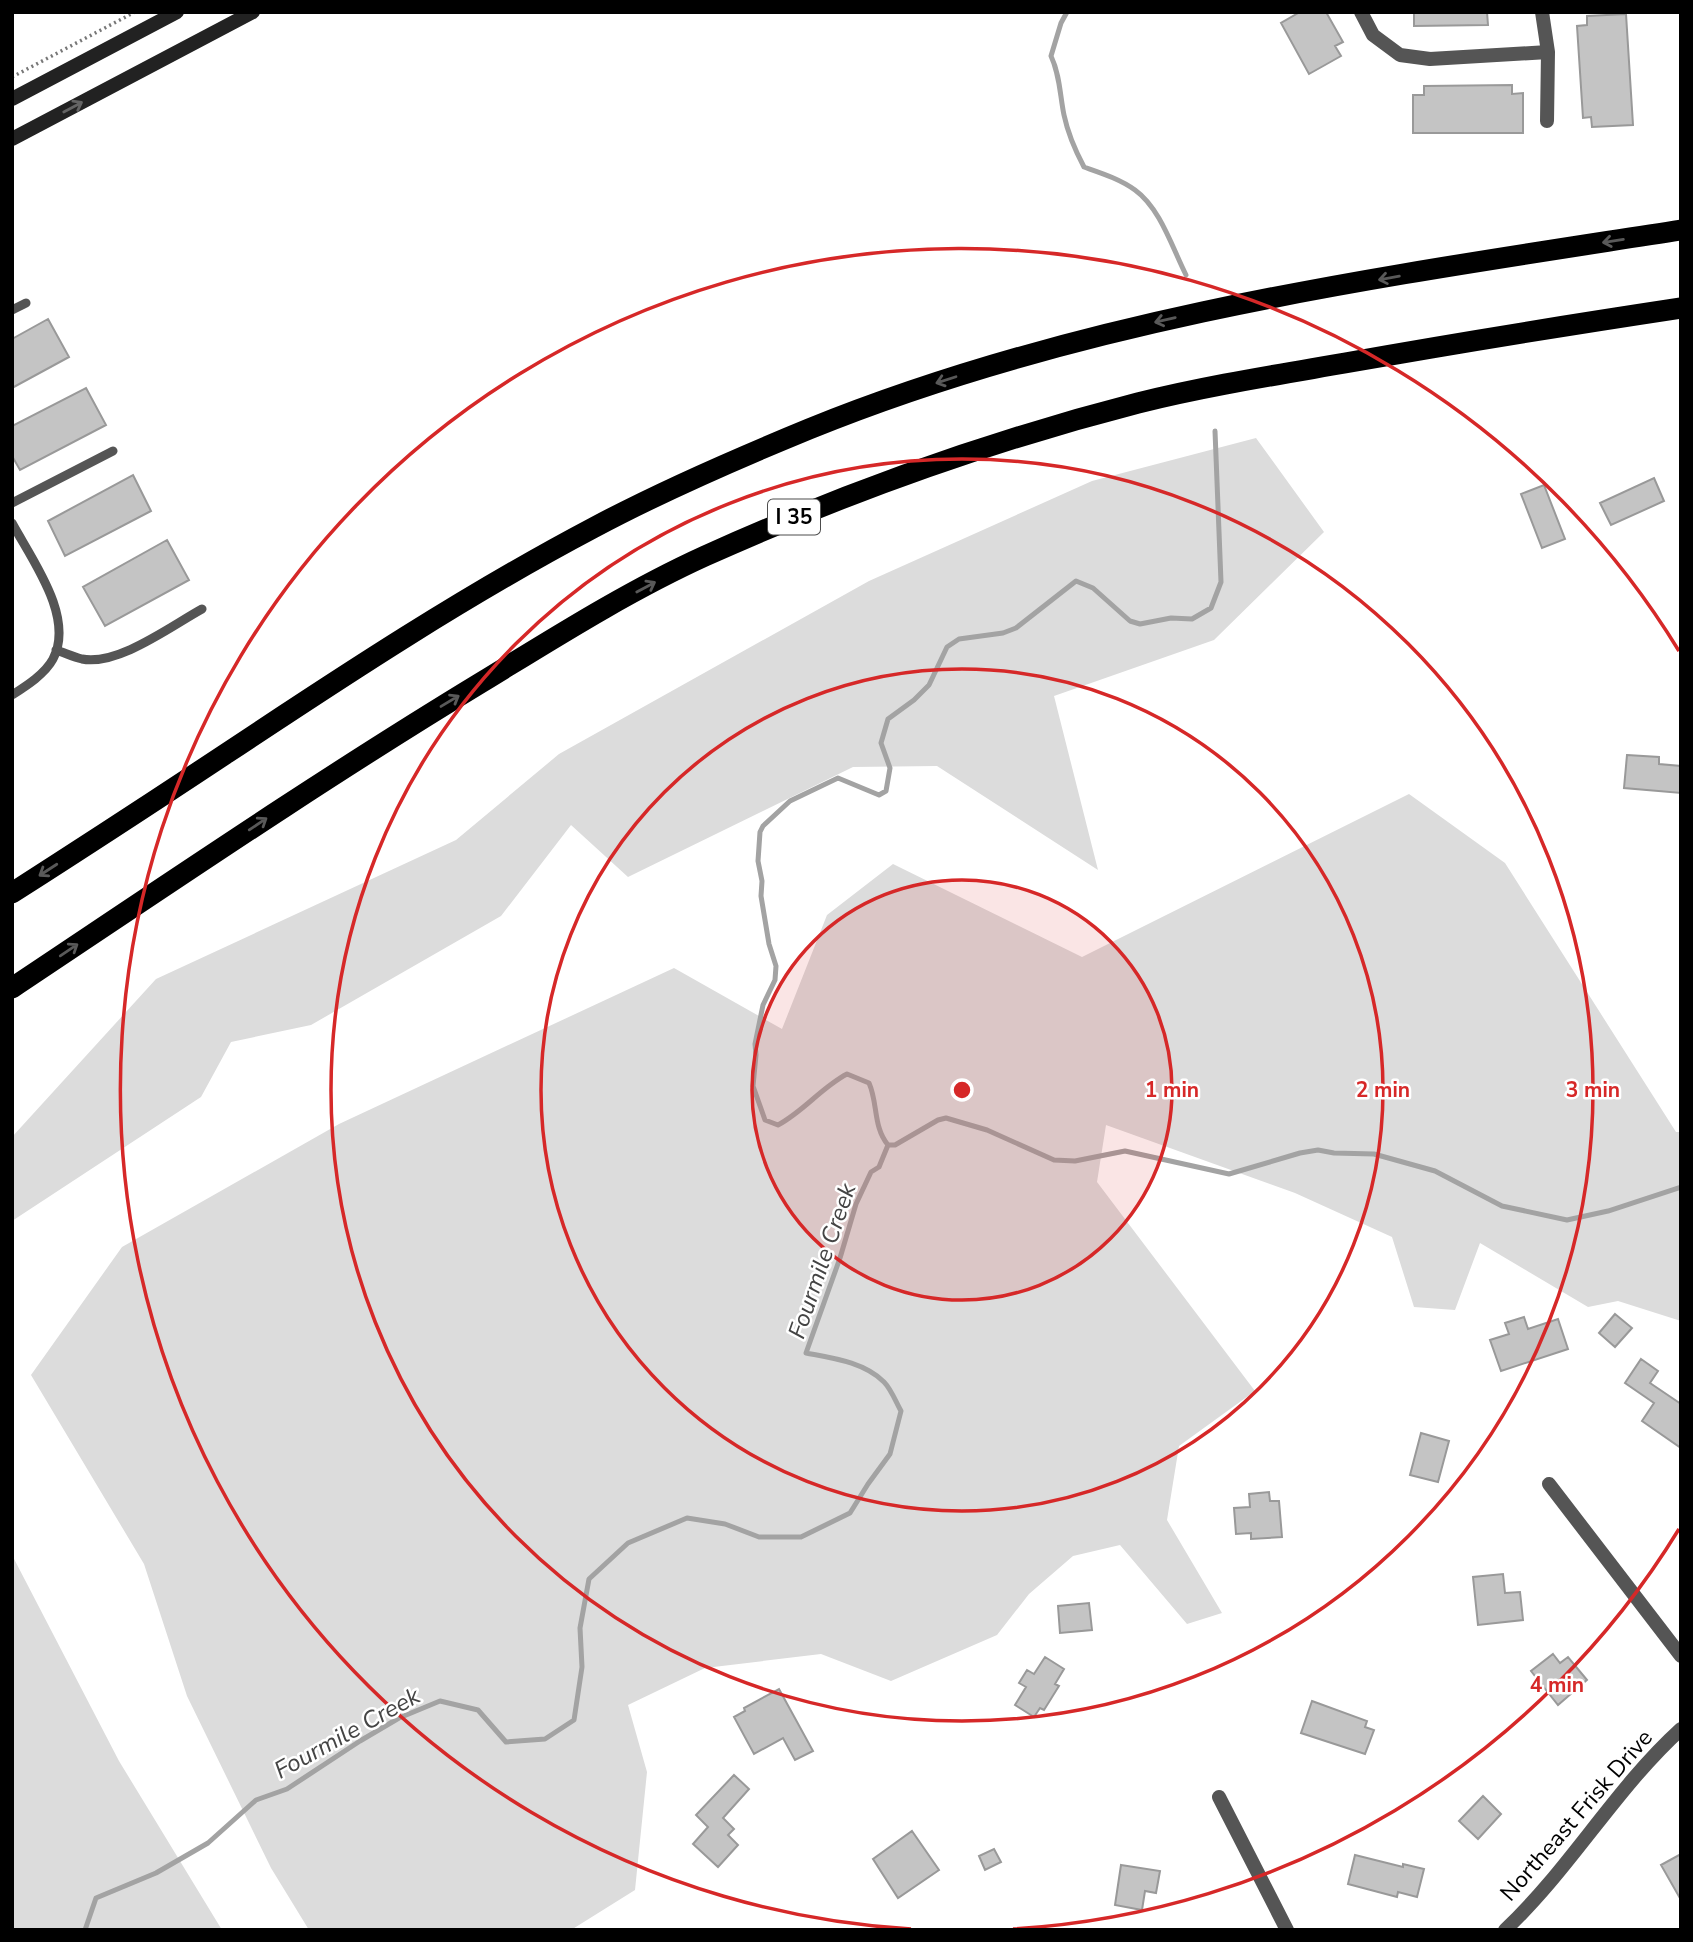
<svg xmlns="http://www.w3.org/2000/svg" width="1693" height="1942" viewBox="0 0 1693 1942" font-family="'Nunito Sans',sans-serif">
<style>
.green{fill:#dcdcdc}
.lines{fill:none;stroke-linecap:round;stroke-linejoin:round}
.stream{stroke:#a3a3a3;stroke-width:5}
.building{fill:#c4c4c4;stroke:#999;stroke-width:2}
.path{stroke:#777;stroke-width:3.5;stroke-dasharray:2 3.5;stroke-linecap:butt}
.service{stroke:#555;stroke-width:9}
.minor{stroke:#555;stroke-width:14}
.tertiary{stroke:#555;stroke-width:14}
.secondary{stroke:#222;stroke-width:14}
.motorway{stroke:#000;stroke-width:21}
.oneway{stroke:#646464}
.oneway2{stroke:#595959}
.ring{fill:none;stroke:#d62828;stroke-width:3.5}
.labels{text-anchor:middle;stroke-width:5;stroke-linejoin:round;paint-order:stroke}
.shield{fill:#fff;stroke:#4c4c4c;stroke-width:2}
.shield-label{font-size:21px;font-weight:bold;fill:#000}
.street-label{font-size:23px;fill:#000;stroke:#fff}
.water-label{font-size:24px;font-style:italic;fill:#444;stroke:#fff}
.centre{fill:#d62828;stroke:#fff;stroke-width:3.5}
.ring-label{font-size:21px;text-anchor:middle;font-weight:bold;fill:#d62828;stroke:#fff;stroke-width:5;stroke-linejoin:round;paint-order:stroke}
</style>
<rect width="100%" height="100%" fill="#fff"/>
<path class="green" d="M1256,438L1324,532L1214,640L1054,696L1098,870L937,766L853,767L628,877L571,825L501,916L311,1025L231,1042L201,1097L12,1221V1137L156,979L456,840L559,754L869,581L1092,481Z
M1409,794L1505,863L1676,1132H1681V1321L1618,1301L1588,1307L1480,1243L1455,1310L1414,1307L1392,1237L1295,1193L1106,1125L1097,1182L1255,1391L1179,1446L1167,1520L1222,1613L1187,1624L1120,1545L1073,1556L1029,1594L997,1635L891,1681L821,1654L705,1668L628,1705L647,1772L635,1890L571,1930H309L271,1868L187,1696L144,1564L31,1375L122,1247L339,1124L674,968L782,1029L827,915L893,864L1082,957Z
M12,1555L119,1761L222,1930H12Z"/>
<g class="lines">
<path class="stream" d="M1067,12L1061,23L1051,56C1060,75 1060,96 1064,115C1068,134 1075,150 1084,167C1101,173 1120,179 1135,190C1160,208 1172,247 1186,275
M888,1145C873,1127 878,1103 869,1083L847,1074C822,1087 804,1111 778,1125L765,1120L753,1086L756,1055L755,1044L763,1005L775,980L776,966L769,944L761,896L762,881L758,861L760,832L763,826L790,801L838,778L879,795L886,791L890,768L881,743L888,719L914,700L929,685L947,647L959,639L1003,633L1016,628L1076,581L1093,588L1130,621L1140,624L1171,618L1192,619L1211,608L1221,582L1215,431
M888,1145H895L938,1120L946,1118L987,1130L1054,1160L1075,1161L1125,1151L1229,1174L1300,1153L1318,1150L1334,1153L1374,1154L1435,1171L1502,1206L1567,1220L1608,1211L1681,1187
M85,1930L96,1898L156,1873L208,1843L256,1800L287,1789L360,1741L399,1718L440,1701L478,1710L506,1742L545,1739L574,1720L582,1667L580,1628L589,1579L628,1543L687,1518L725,1524L759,1537H801L850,1513L868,1484L890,1454L901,1411C896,1402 891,1389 884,1382C864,1362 832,1358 806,1353L840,1258L856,1204L871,1172L879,1167L888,1145"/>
</g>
<path class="building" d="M1300,12H1326L1343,42L1335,46L1341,56L1309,74L1281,23Z
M1414,12H1487L1488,25L1414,26Z
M1626,14L1633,125L1592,127L1591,117L1583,118L1577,26L1587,25V16Z
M1512,85V94L1523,93V133H1413V95H1424V86Z
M48,319L69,357L12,388V339Z
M86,388L106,425L20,470L12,456V426Z
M133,475L151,511L65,556L48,521Z
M1654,478L1664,501L1611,525L1600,503Z
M1544,485L1565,539L1542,548L1521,494Z
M167,540L189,580L105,626L83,587Z
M1627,755L1659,757V764L1681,766V793L1624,788Z
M1615,1314L1632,1328L1615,1347L1599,1333Z
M1524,1317L1528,1329L1558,1319L1568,1349L1501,1371L1490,1340L1509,1334L1505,1323Z
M1641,1359L1658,1371L1650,1383L1681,1404V1448L1642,1421L1654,1403L1625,1383Z
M1421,1433L1449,1441L1438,1482L1410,1475Z
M1269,1492L1270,1501H1279L1282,1537L1251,1539V1533L1236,1534L1234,1508L1250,1507L1249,1494Z
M1503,1574L1505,1593L1520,1592L1523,1620L1478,1625L1473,1577Z
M1089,1603L1092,1630L1060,1633L1058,1606Z
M1553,1654L1560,1663L1568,1657L1587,1680L1558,1705L1531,1671Z
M1045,1657L1064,1669L1055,1684L1059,1686L1044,1710L1040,1708L1034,1717L1015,1705L1026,1687L1019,1683L1027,1670L1034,1674Z
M779,1689L813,1751L795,1760L783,1738L754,1754L734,1717L745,1711L744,1708Z
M1312,1701L1367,1721L1365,1727L1374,1730L1365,1754L1301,1733Z
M734,1775L749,1789L723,1818L734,1829L728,1835L738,1845L718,1867L693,1844L708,1827L696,1815Z
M1483,1796L1501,1814L1478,1839L1459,1821Z
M912,1831L939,1870L898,1898L873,1859Z
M994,1849L1001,1862L985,1870L979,1856Z
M1681,1854V1900L1661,1865Z
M1355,1855L1403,1867V1864L1424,1869L1417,1897L1398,1892L1397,1897L1348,1884Z
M1121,1865L1160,1871L1156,1893L1145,1891L1142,1910L1115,1905Z"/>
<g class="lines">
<path class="path" d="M12,77L135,12"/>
<path class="service" d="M12,310L26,303
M12,503L113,451
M12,523C32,560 75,617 53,659C45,674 26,686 12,695
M56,650C65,653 74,657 82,659C118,666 171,626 202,609"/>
<path class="minor" d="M1361,12L1373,35L1400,55L1430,59L1548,52
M1542,12L1548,52L1547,121
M1549,1484L1681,1656
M1219,1797L1287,1930"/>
<path class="tertiary" d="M1505,1930C1570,1869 1615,1789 1681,1729"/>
<path class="secondary" d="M12,99L177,12
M12,139L253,12"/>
<path class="motorway" d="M12,893C84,847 156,800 227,753C346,674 466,595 593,528C662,491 736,459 809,429C1087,316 1387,276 1681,230
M12,988C168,884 322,779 482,682C554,638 628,591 705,556C845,493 990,441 1138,403C1206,386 1276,375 1345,363C1457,343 1569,325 1681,308"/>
</g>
<defs><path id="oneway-shaft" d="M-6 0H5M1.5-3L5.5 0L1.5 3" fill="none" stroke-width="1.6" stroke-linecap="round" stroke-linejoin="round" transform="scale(1.75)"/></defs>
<use class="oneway" href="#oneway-shaft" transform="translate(73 107) rotate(-28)"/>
<g class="oneway2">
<use href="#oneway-shaft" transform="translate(1613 241) rotate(171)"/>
<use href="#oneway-shaft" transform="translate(1389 278) rotate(170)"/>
<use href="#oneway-shaft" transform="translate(1165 320) rotate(167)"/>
<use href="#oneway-shaft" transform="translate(946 380) rotate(162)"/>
<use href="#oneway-shaft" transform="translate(646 587) rotate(-28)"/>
<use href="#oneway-shaft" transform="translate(450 701) rotate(-31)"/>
<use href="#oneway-shaft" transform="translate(258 824) rotate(-34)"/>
<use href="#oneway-shaft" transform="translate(48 870) rotate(147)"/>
<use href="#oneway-shaft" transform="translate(69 950) rotate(-34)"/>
</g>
<circle cx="962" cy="1090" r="210" fill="#d62828" fill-opacity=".12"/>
<g class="ring">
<circle cx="962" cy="1090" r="210"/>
<circle cx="962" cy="1090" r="421"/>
<circle cx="962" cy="1090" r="631"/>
<path d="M1679 1529A841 841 0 0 1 1013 1929M911 1929A841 841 0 1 1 1679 651"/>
</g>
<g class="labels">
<rect class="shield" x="768" y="499.5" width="52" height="35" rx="5"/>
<g class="shield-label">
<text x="794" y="524">I 35</text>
</g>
<g class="street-label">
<text transform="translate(1576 1815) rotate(-49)" y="8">Northeast Frisk Drive</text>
</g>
<g class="water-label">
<text transform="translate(822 1261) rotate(-71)" y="8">Fourmile Creek</text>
<text transform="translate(347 1733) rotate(-29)" y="8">Fourmile Creek</text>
</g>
</g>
<circle cx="962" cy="1090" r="10" class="centre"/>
<g class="ring-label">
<text x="1172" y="1097">1 min</text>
<text x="1383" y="1097">2 min</text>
<text x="1593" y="1097">3 min</text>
<text x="1557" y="1692">4 min</text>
</g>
<rect width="1693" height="1942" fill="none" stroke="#000000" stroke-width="28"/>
</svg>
